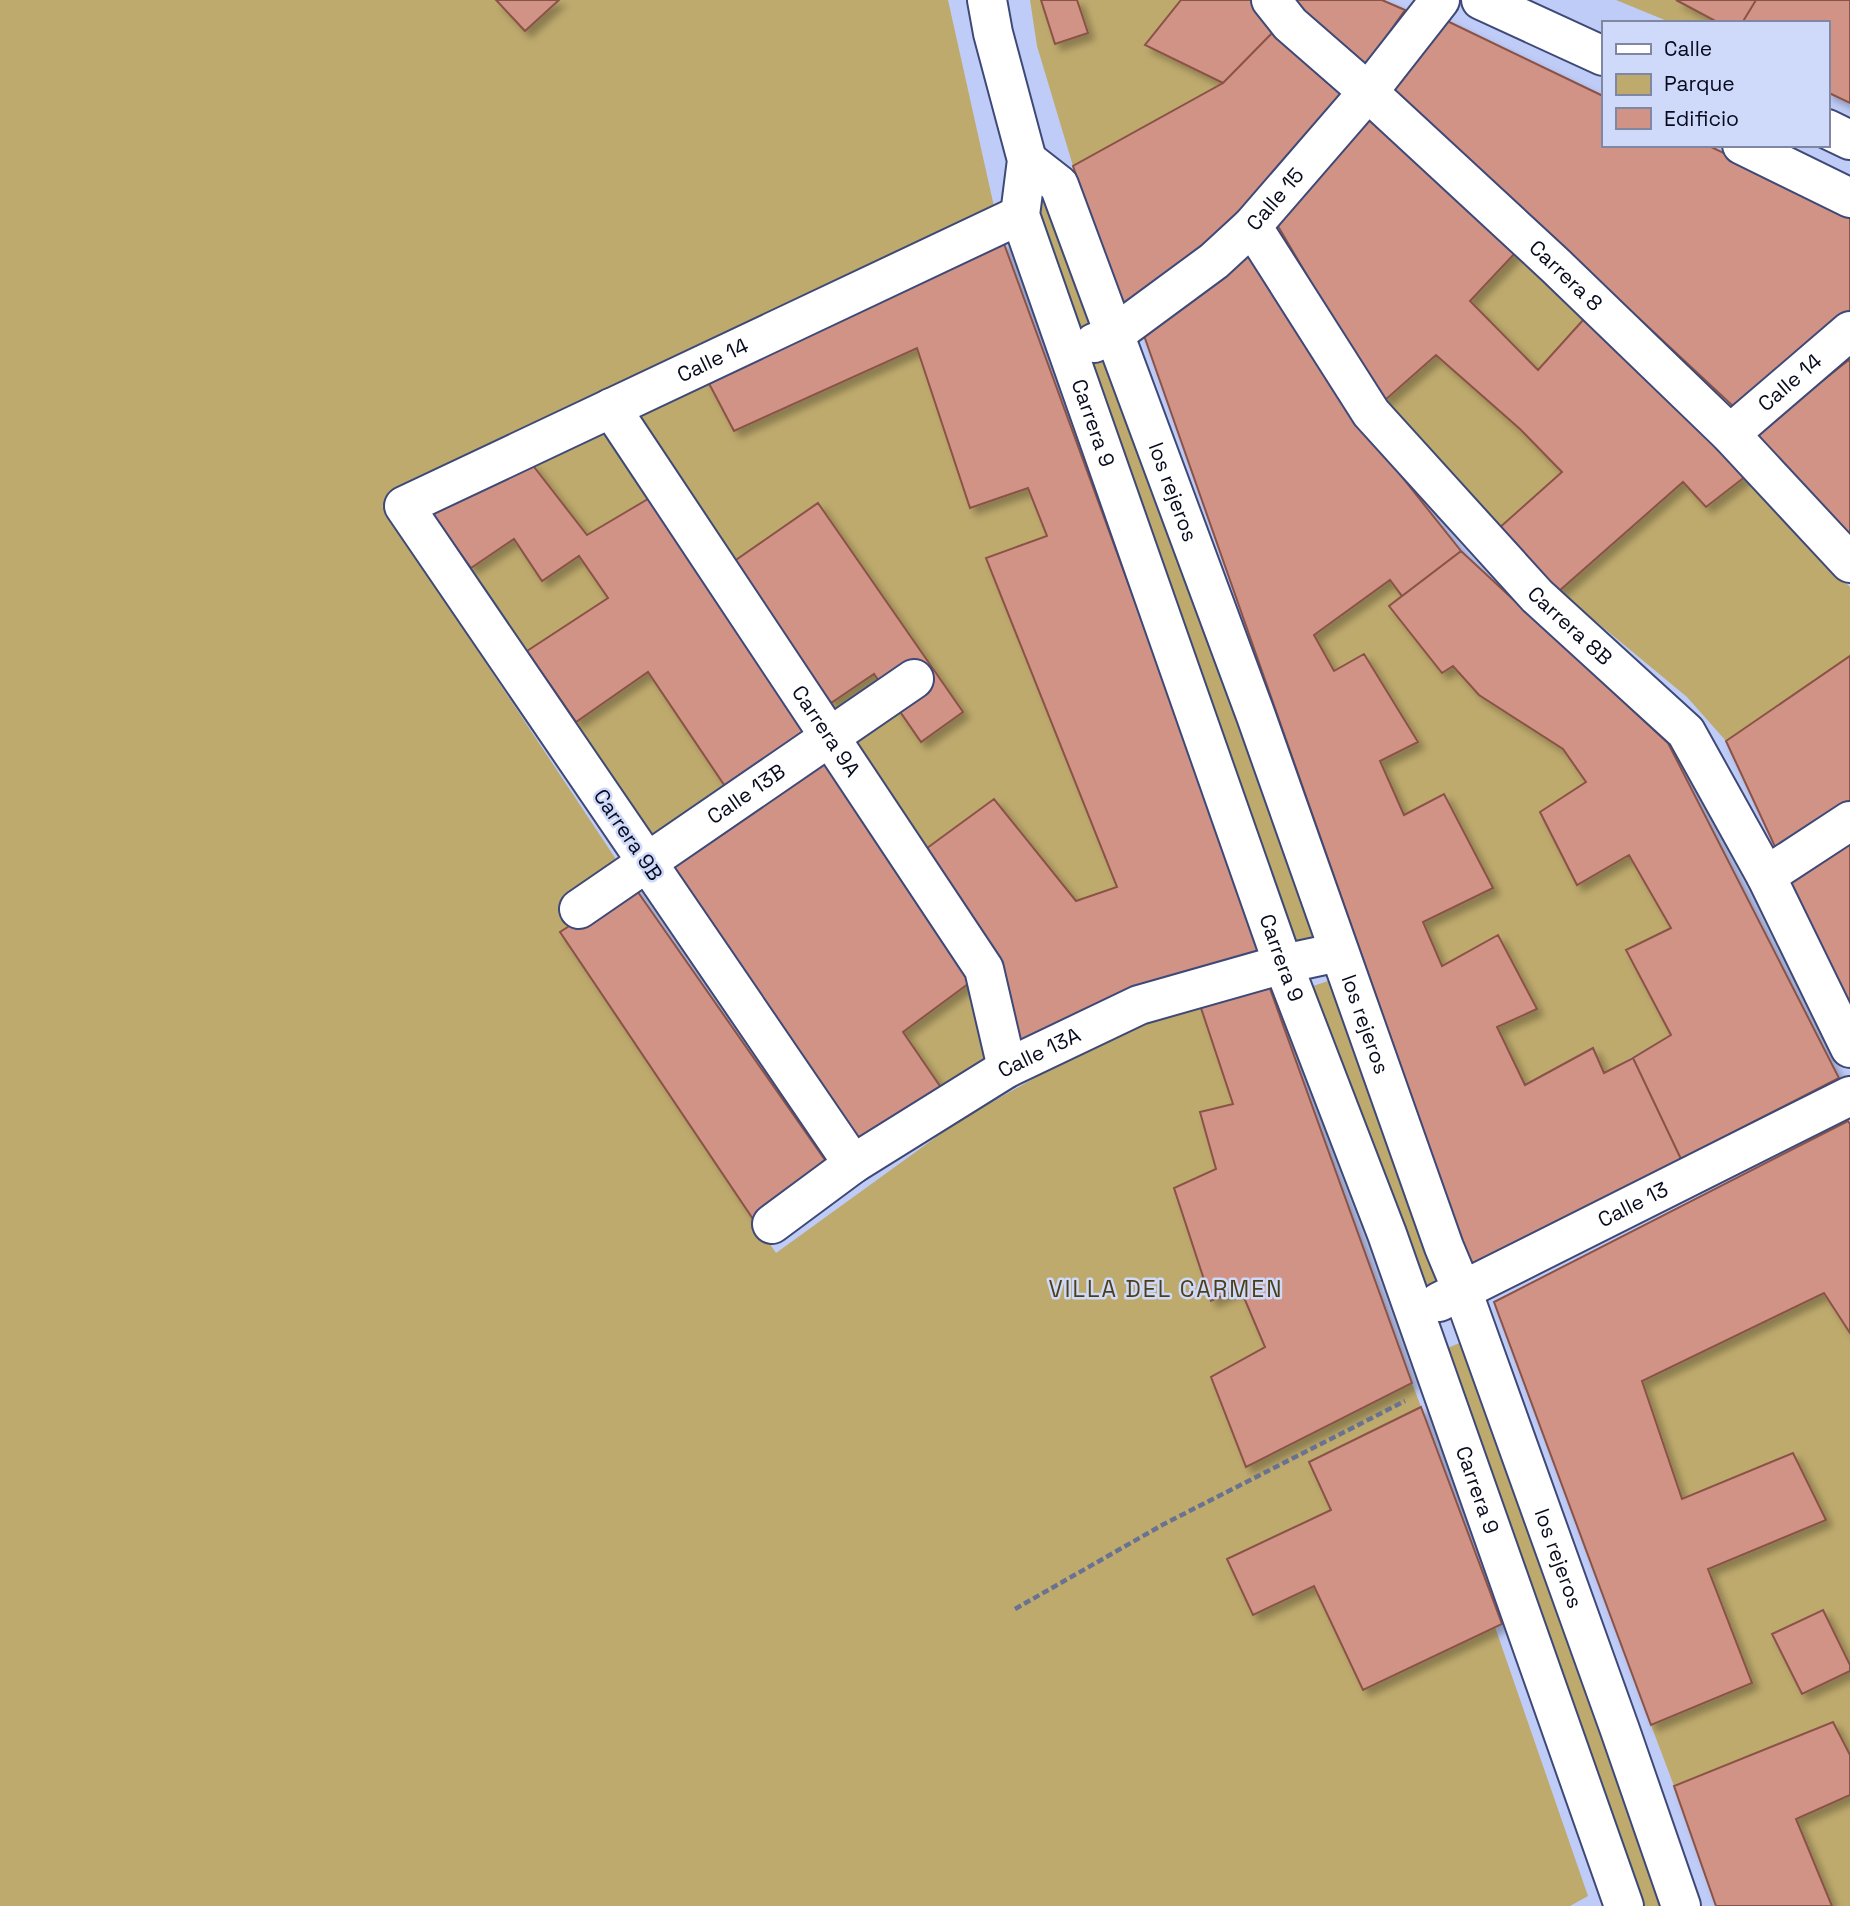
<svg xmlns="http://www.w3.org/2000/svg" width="1850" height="1906" viewBox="0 0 1850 1906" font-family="'Space Grotesk',sans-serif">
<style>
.green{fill:#beaa6d}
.building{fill:#d19386;stroke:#8a5247;stroke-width:2;filter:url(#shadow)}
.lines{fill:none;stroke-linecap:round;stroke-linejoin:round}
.minor-casing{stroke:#3e4977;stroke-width:42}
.path{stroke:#697291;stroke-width:4.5;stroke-dasharray:7 3.5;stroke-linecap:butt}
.minor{stroke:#fff;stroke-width:38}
.labels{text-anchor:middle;stroke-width:5;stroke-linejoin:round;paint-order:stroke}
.street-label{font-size:21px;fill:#070b1d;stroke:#cfd9fa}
.neighbourhood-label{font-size:23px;letter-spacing:2px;fill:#4c3f17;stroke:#cfd9fa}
</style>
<defs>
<filter id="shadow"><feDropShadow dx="6" dy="6" stdDeviation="3.5" flood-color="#0004"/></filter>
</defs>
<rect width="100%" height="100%" fill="#bfccf7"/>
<path class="green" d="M0,0H948L995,211L401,493L382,506L633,885L560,933L776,1253L957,1122L1122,1028L1200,1005L1233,1104L1200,1113L1216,1169L1174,1188L1211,1300L1240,1288L1265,1347L1211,1377L1246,1466L1412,1383L1421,1407L1309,1462L1331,1510L1227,1560L1253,1615L1314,1586L1363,1690L1495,1627L1588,1896L1570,1906H0Z
M1030,0H1181L1145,45L1223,83L1073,166L1037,46Z
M1616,0H1676L1719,23H1672Z
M1050,199L1097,323L1073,334L1030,208Z
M1517,251L1584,319L1538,370L1470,301Z
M917,348L971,508L1028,488L1047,536L986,558L1117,887L1076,901L994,799L923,851L831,703L874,674L921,742L963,712L817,504L733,562L633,417L704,374L735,431Z
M1107,353L1320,937L1294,945L1086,360Z
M1436,355L1520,429L1562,472L1498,529L1384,401Z
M602,429L653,496L587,535L531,463Z
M1746,476L1850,587V656L1726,741L1687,697L1559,591L1683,482L1706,507Z
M514,539L542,581L579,556L608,598L527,651L471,568Z
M1390,580L1402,596L1390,606L1441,672L1453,666L1475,691L1563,749L1586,782L1540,812L1577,885L1629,855L1671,928L1626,951L1671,1035L1604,1073L1593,1048L1525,1084L1497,1027L1537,1009L1442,966L1423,922L1493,888L1445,794L1404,815L1380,761L1417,741L1364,654L1334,671L1314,635Z
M648,672L739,807L668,858L576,722Z
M1331,980L1442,1281L1423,1289L1310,987Z
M972,981L990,1053L942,1089L903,1032Z
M1824,1293L1850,1333V1755L1832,1722L1674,1786L1651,1725L1752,1683L1708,1569L1825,1519L1793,1453L1682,1499L1642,1381Z
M1462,1342L1592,1704L1660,1906H1639L1440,1351Z
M1850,1795V1906H1832L1796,1819Z"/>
<path class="building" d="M496,0H559L525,31Z
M1041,0H1077L1088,33L1055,44Z
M1181,0H1258L1279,26L1223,83L1145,45Z
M1284,0H1382L1405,10L1364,68Z
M1676,0H1756L1742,23H1719Z
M1756,0H1850V103L1827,92V23H1742Z
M1443,19L1603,96V145H1707L1850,213V313L1735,408L1391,87Z
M1279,26L1348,93L1207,248L1121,309L1073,166L1223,83Z
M1367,113L1517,251L1470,301L1538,370L1584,319L1746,476L1706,507L1683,482L1559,591L1498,529L1562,472L1520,429L1436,355L1384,401L1348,345L1272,216Z
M1003,241L1263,952L1021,1045L923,851L994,799L1076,901L1117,887L986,558L1047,536L1028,488L970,508L917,348L734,431L704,374Z
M1248,252L1352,414L1461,551L1402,596L1390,580L1314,635L1334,671L1364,654L1418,742L1380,761L1404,815L1444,794L1493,888L1423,922L1442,966L1498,935L1537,1009L1497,1027L1525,1085L1593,1048L1604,1073L1633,1058L1681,1159L1471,1266L1141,327Z
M1850,359V539L1755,434Z
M531,463L587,535L653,496L972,981L903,1032L942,1089L859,1143L668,858L739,807L648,672L576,722L527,651L608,598L579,556L542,581L514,539L471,568L431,513Z
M818,503L963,712L921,742L874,674L831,703L733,562Z
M1461,551L1668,743L1839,1078L1681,1159L1633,1058L1671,1035L1626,950L1671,928L1629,855L1577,885L1540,812L1586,782L1563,749L1479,695L1453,666L1442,673L1389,606Z
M1850,656V801L1777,851L1726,741Z
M1850,836V1007L1783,878Z
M633,885L825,1160L753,1219L560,932Z
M1269,986L1412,1383L1246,1467L1211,1377L1265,1347L1240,1288L1211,1301L1174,1188L1216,1169L1200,1112L1233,1104L1200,1005Z
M1848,1121L1850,1124V1333L1824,1293L1642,1381L1682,1499L1793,1453L1826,1520L1708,1569L1752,1683L1651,1725L1494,1302Z
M1421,1407L1502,1624L1363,1690L1314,1586L1253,1615L1227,1559L1331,1510L1309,1462Z
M1823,1610L1850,1665V1671L1802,1694L1772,1634Z
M1833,1722L1850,1755V1795L1796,1819L1832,1906H1716L1674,1786Z"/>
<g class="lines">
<g class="minor-casing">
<g id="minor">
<path id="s1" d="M987,0L993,33L1027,160L1020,215L1283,964L1387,1234L1624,1906"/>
<path id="s2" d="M1271,0L1290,24L1368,92L1556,266L1730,434L1850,563"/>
<path d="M1481,0L1603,56"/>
<path d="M1827,129L1850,140"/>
<path d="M1742,145L1850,198"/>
<path id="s3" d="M1027,160L1059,185L1256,716L1444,1247L1462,1290L1620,1730L1681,1906"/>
<path id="s4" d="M1252,226L1371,413L1537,596L1686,732L1766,876L1850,1048"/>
<path id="s5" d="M1094,343L1115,334L1214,261L1252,226L1368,92L1440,0"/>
<path id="s6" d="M611,408L984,969L1007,1068"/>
<path id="s7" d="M1730,434L1850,331"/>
<path d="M1766,876L1850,821"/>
<path id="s8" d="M579,909L914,679"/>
<path id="s9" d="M853,1164L404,506L1020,215"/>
<path id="s10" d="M772,1224L853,1164L1007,1068L1139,1005L1283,964L1339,952"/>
<path id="s11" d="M1439,1302L1850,1096"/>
</g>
</g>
<path class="path" d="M1015,1609L1164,1524L1405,1401"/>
<use href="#minor" class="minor"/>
</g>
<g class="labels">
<g class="street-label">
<text dy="7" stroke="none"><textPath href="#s5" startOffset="233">Calle 15</textPath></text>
<text dy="7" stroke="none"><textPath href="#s2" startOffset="404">Carrera 8</textPath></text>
<text dy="7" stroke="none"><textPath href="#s9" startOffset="1138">Calle 14</textPath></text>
<text dy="7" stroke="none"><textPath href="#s7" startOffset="79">Calle 14</textPath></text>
<text dy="7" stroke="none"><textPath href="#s1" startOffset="441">Carrera 9</textPath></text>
<text dy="7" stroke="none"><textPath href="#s3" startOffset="368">los rejeros</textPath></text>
<text dy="7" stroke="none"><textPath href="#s4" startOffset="513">Carrera 8B</textPath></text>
<text dy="7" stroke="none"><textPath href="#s6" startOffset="388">Carrera 9A</textPath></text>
<text dy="7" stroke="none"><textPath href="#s8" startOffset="203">Calle 13B</textPath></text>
<text transform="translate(628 835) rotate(56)" y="7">Carrera 9B</text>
<text dy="7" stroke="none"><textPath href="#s1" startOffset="1008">Carrera 9</textPath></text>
<text dy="7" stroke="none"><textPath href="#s3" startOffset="934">los rejeros</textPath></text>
<text dy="7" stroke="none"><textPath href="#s10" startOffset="318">Calle 13A</textPath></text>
<text dy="7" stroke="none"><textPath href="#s11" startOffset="217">Calle 13</textPath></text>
<text dy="7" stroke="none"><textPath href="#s1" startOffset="1575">Carrera 9</textPath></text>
<text dy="7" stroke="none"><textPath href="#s3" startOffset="1502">los rejeros</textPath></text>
</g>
<g class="neighbourhood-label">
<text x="1166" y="1297">VILLA DEL CARMEN</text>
</g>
</g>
<rect x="1602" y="21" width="228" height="126" fill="#cfd9fa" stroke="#7f87a2" stroke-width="2"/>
<rect x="1616" y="44" width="35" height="10" fill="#ffffff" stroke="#7f87a2" stroke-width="2"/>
<text x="1664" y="56" font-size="21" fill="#070b1d">Calle</text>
<rect x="1616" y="74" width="35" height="21" fill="#beaa6d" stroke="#7f87a2" stroke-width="2"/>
<text x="1664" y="91" font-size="21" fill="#070b1d">Parque</text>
<rect x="1616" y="108" width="35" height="21" fill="#d19386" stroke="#7f87a2" stroke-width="2"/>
<text x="1664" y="126" font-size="21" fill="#070b1d">Edificio</text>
</svg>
